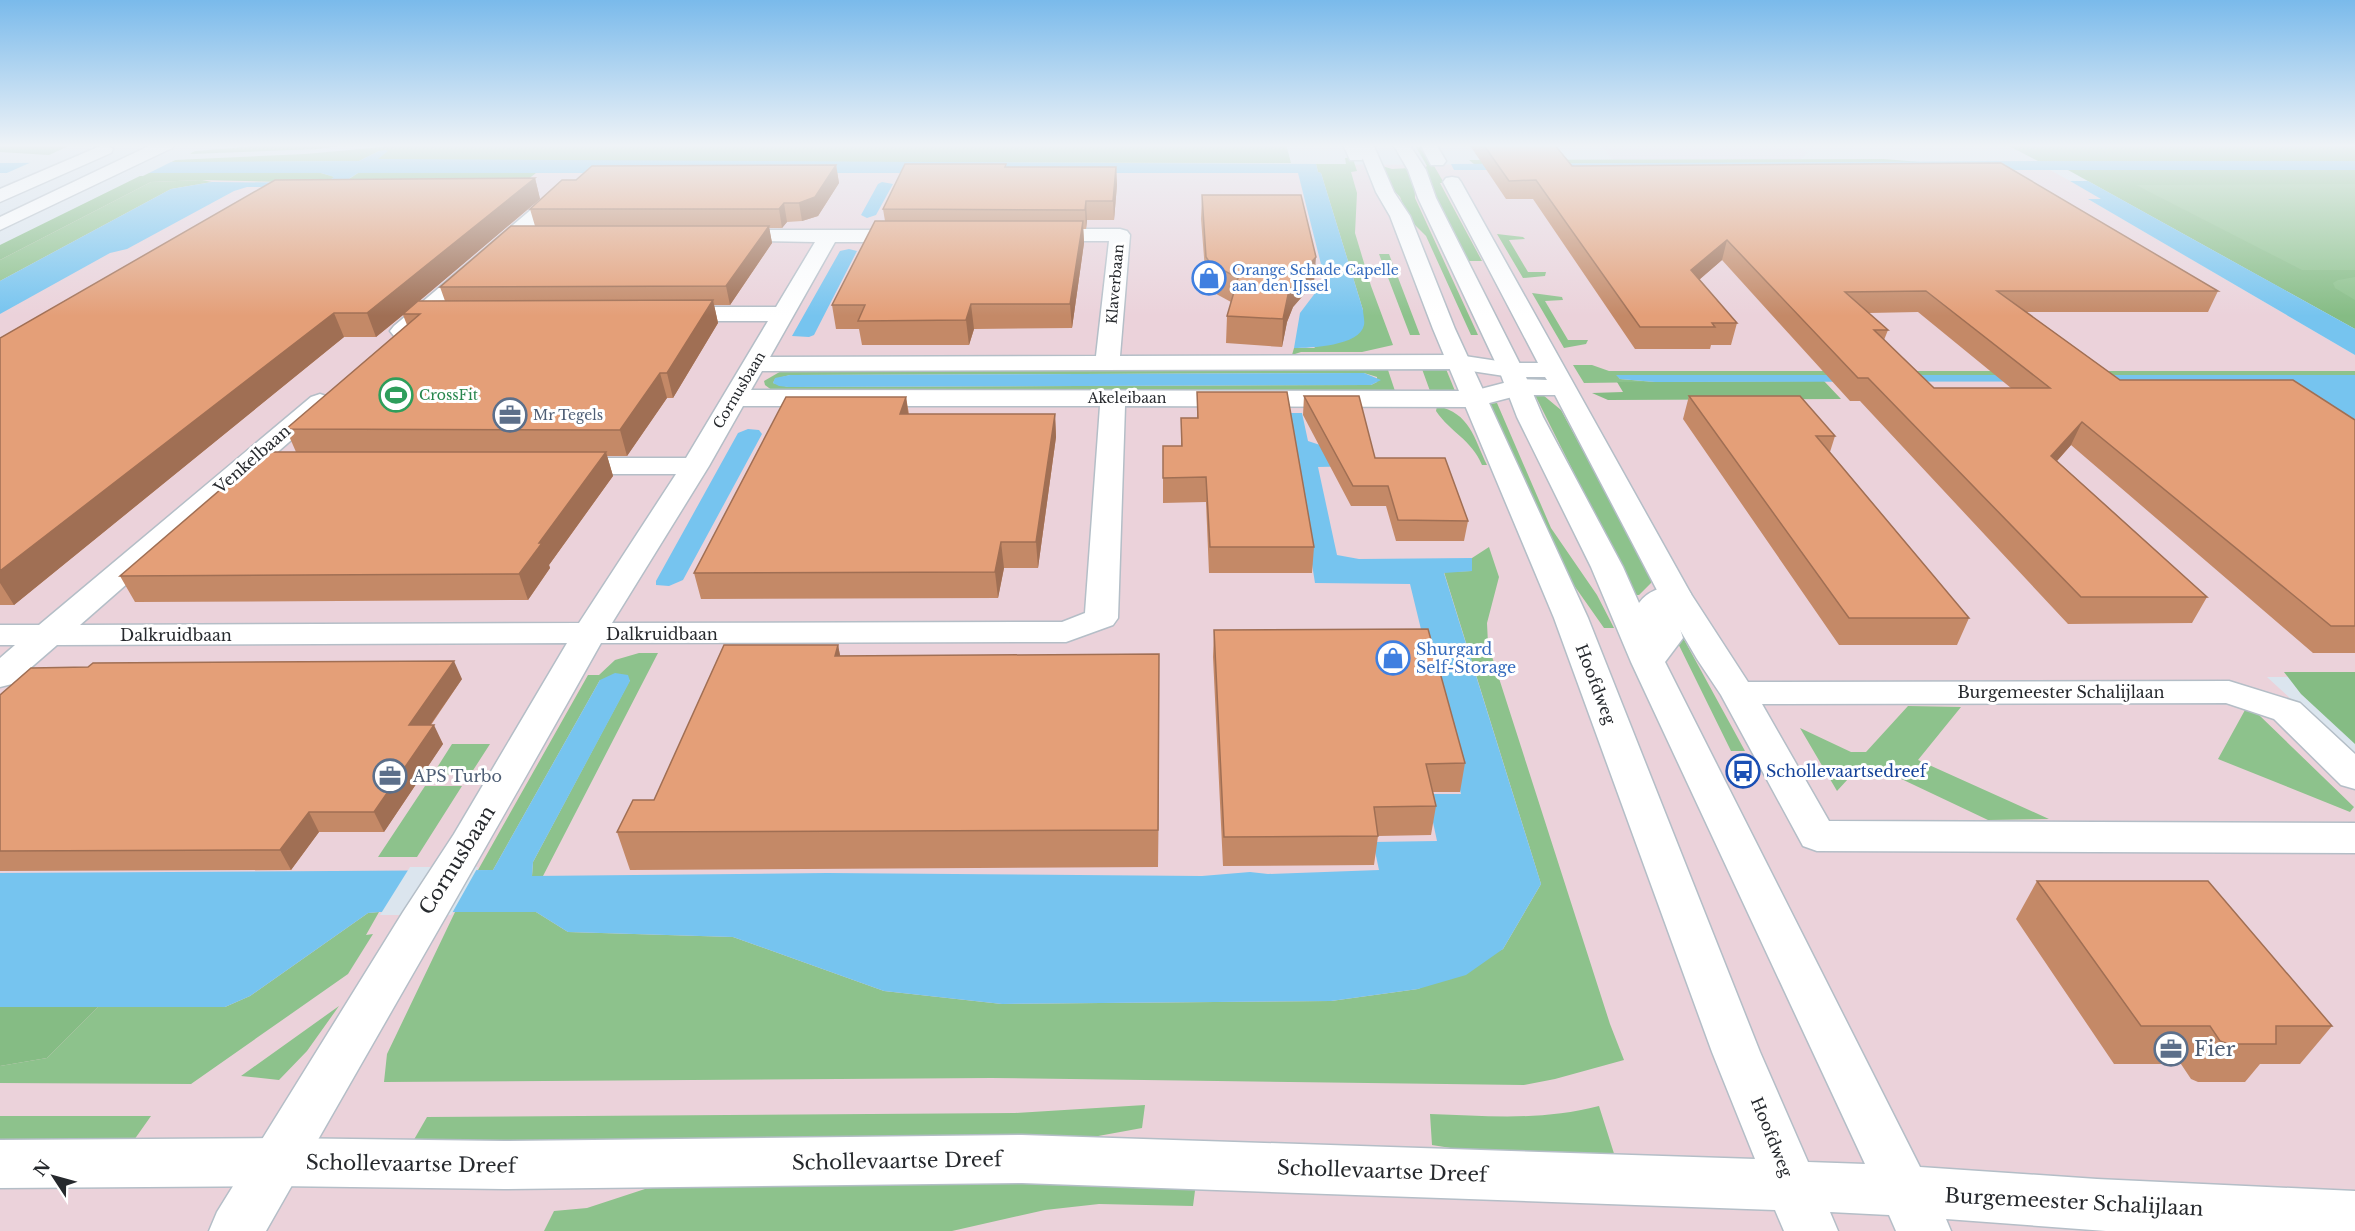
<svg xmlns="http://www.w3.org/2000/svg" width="2355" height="1231" viewBox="0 0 2355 1231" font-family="'Libre Baskerville',serif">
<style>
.commercial{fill:#e0d5e9}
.industrial{fill:#ebd2da}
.green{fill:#8dc28c;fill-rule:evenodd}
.forest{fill:#85bc84}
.water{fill:#76c4ef}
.pier{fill:#dbe5ee}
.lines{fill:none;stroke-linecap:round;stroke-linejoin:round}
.street-casing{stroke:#b4bec7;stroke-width:3}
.secondary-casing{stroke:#b4bec7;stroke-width:3}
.highway-casing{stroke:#b4bec7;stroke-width:3}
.street{fill:#fff;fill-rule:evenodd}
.secondary{fill:#fff;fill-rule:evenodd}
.highway{fill:#fff;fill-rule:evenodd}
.wall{fill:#c48967;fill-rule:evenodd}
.shaded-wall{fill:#a06f54}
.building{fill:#e49f78;stroke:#a06f54;stroke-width:1.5;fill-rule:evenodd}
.labels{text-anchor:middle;stroke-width:6;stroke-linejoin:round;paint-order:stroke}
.far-shop-label{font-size:14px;fill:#366cbe;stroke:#fff;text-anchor:start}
.far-street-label{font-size:14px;fill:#26292d;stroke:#fff}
.far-leisure-label{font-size:14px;fill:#27864d;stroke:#fff;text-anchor:start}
.far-service-label{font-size:14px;fill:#4e5e75;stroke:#fff;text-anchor:start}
.street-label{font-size:16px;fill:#26292d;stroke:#fff}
.shop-label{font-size:16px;fill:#366cbe;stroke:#fff;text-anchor:start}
.transit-label{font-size:16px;fill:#164399;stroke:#fff;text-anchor:start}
.service-label{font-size:16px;fill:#4e5e75;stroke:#fff;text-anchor:start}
.near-street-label{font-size:20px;fill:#26292d;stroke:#fff}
.near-service-label{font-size:20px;fill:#4e5e75;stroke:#fff;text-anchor:start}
</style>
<rect width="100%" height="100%" fill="#dbe5ee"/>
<path class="commercial" d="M1599,144H1797L1808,153L1801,159H1612Z"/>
<path class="industrial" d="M2039,164L2103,199L2090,200L2355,355V375L2285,376L2355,421V677H2267L2355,758V1231H0V249L174,166Z"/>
<path class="green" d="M351,144L318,149L189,154L195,151L271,145Z
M375,144H1286L1291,163L384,161L377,159L379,151L359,161L169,163L175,160L305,154L393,146Z
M2005,144H2355V161H2038Z
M1416,147H1423L1444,183H1440L1482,261H1467L1422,170L1427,166Z
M1349,156H1352L1357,171L1351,172L1357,193L1355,233L1371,286L1393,345L1362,352H1301L1292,355L1294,348H1314L1363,310L1321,173L1318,172L1316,164H1346L1345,158H1349Z
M1382,166L1392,169L1410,168L1414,174L1415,198L1478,335H1471L1426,236L1409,219L1400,197L1386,182Z
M2355,172V318L2108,179Z
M202,180L212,182L171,189L0,281V260L151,182Z
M1497,234L1523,237L1525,239L1509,240L1528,272H1546L1545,276L1523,278Z
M1379,254H1389L1420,335H1410Z
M1532,293L1562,297L1563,300L1545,301L1568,340H1588L1586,344L1564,348Z
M1573,365H1592L1609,371H2355V375H1617L1620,379L1655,382L1584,383Z
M1346,366L1388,370L1395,391H773L765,385L764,381L783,370ZM1364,373L1377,377V382L1371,385L788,387L773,383L775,379L790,375Z
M1422,369H1446L1455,391H1430Z
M1535,395H1543L1561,410L1651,577V583L1639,595H1635Z
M1497,403L1551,528L1597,595L1614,628H1604L1566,574L1488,404Z
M1437,406C1470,413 1474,438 1487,465H1482C1471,439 1451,433 1436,411Z
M1489,547L1499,577L1487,623L1488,644L1610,1024L1624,1060L1555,1079L1524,1085L991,1078L384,1082L387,1054L455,912H536L568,932L733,937L884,991L1002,1004L1331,1001L1418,989L1503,949L1541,884L1444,572L1472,571V558Z
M1668,623H1675L1745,751H1731Z
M639,653H658L543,876H532L533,862L630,680H600L493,870H478L588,675H599L615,660Z
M1908,706L1961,707L1918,760L2049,819L1988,820L1876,767H1859L1837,791L1800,728L1851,752H1866Z
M2245,710L2259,715L2354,807L2350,812L2218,759Z
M452,744H490L470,775L433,774Z
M425,786H462L417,857H378Z
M379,912L366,935L373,934L348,974L191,1084L0,1083V1066L47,1058L99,1006L225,1007L250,996L368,913Z
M339,1006L307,1051L279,1080L241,1076Z
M1145,1105L1142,1128L1049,1145L412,1143L427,1117L1015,1113Z
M1599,1106L1617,1163L1482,1153L1432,1145L1430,1114C1489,1116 1541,1121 1599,1106Z
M0,1116H151L127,1150H0Z
M692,1183H1196L1193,1206L1099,1204L1045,1210L952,1231H544L554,1211L587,1208L645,1189Z"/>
<path class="forest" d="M5,144H73L49,155L0,152V146Z
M1884,159L1920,162L1474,164L1469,160Z
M2068,170H2355V184L2136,185L2302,270H2355V277L2338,280L2333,283L2335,288L2355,300V329Z
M146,173H321L335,177L325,183L202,180L151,182L0,260V245Z
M358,173H536L508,195L323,196Z
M1824,381L1841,399L1608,400L1592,393L1623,392L1617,382Z
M2284,672H2355V744L2301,694Z
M99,1006L47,1058L0,1066V1007Z"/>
<path class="water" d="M385,150L388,151L378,159L1316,164L1318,172L1321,173L1363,310C1363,314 1365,321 1364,325C1360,346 1310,348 1294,348L1300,313L1325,280L1298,173H358L336,187H247L234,191L127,249L110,253L0,314V281L171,189L212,182L325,183L334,177L321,173H0V163L359,161L379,151Z
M2040,161H2355V170H1454L1451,164Z
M2070,181H2088L2355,329V355L2088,199H2101Z
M882,182L893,184L876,215L867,218L861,215L878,184Z
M849,249L857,251L814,335L809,337L792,336L840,251Z
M1364,373L1381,380L1371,385L788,387L779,386L773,383L775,378L790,375Z
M1616,375H2355V422L2291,381L1655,382L1620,379Z
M1288,413H1302L1308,441L1320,445L1360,466L1318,467L1337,555L1359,559L1472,558V571L1444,573L1541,884L1503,949L1466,975L1418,989L1331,1001L1002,1004L884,991L733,937L568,932L536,912H379L368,913L250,996L225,1007H0V873L493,870L600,680L615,673L628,675L630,681L533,862L532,876L827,873L1202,876L1250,872L1268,874L1379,870L1373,842L1437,841L1427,794H1461L1410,584L1315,583Z
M748,429L759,430L762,434L683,580L669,586L656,585V581L738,433Z"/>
<path class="pier" d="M175,160L143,176H0L34,161Z
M410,867H478L451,915H380Z"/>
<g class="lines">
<g class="street-casing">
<path id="street" d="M1343,144H1359L1364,156L1362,160H1350Z
M1420,144H1436L1446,161L1443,165H1431Z
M1452,177L1458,178L1461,182L1691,594L1748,682L2229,681L2300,703L2355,754V789L2341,785L2274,719L2226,703L1762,704L1829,821L2355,823V853L1817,851L1803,846L1721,695L1697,659L1659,594L1555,395H1520L1474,407L1125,406L1118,618L1113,625L1066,642L601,643C491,840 377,1035 266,1231H209L217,1212L403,912L454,834L567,643L57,645L12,684L0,687V658L15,645H0V625H39L311,397L320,394L329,397L333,402L329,407L80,625L579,623L676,474H565L555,472L551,466L555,460L565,458H686L768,321H672L664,319L661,314L664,309L672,307H776L815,242L718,240L715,236L718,232L725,230H913L920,232L923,236L920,240L913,242H835L770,357L1096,356L1109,241H1040L1033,239L1030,235L1033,231L1040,229H1120L1127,231L1130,235L1120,356L1458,355L1511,363H1538L1443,182L1446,178ZM1458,369L1511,377H1545L1547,380L1519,379L1473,391L751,390L762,371ZM743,406H1100L1085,613L1062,622L612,623L709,466Z
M559,190L565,191L568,195L565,199L410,336L402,338L394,336L390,331L394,326L553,191Z"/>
</g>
<g class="secondary-casing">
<path id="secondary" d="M1357,144H1373L1394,192L1410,216L1455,329L1588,618L1760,1052L1808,1162L1865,1164L1631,662L1591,567L1517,417L1499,370L1418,198L1408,170L1393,144H1409L1426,170L1436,198L1523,370L1543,417L1623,567L1639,603C1649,589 1670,583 1686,587L1691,594L1686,601L1673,607L1683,638L1665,662L1920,1167L2097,1179L2355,1191V1231H2106L1946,1219L1951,1231H1896L1889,1215L1830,1212L1838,1231H1784L1775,1210L1022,1183L504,1189L276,1186L0,1188V1140L276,1138L504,1141L1022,1135L1755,1159L1712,1052L1554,618L1433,329L1390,216L1376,192Z"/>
</g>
<g class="highway-casing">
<path id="highway" d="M105,144L113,149L111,153L0,202V189Z
M153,144H174L172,148L0,230V217Z"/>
</g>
<use href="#street" class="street"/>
<use href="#secondary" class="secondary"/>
<use href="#highway" class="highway"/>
</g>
<path class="wall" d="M1469,144H1554L1572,166L2218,291L2208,312H2026L2120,380L2355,420V653H2313L2071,445L2057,461L2207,597L2192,623L2068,624L1860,401H1850L1722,260L1699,280L1737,323L1731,345H1711L1710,349H1635L1533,199H1506ZM1918,312L2011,388H1934L1884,340L1888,330L1868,313Z
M836,165L839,183L818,216L802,221L787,222L782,228H769L772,243L730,305H714L718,323L673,398H667L627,456H607L613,476L549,565L550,568L528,600L135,602L120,576L296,452L286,429L407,325L403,315L376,337H344L14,605H0V338L535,178L540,199L419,301H445L440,287L535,226L530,209L576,180Z
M1006,167H1116L1117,185L1114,220H1087L1086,229H1083L1084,243L1072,328L974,329L969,345H862L859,329H836L832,305L885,221L883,209Z
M1202,195L1314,283L1293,307L1287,322L1282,347L1226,343L1227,316L1231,302L1209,290L1206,283L1201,219Z
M1197,392L1314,547L1312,573H1209L1206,502L1163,503V446H1181V418H1197Z
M1304,396L1375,458L1468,521L1464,541H1396L1386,506H1351L1303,415Z
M1689,396L1835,436L1830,452L1969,618L1957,645H1839L1683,419Z
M906,397L909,414H1055L1056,437L1038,568H1004L998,598L701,599L694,573Z
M1214,630L1465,763L1460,792H1433L1436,806L1431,835L1378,836L1374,865L1223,866L1213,657Z
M838,645L840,656L1159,689L1158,867L630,870L617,832L654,800Z
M462,679L431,725L443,744L384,832H319L291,870L0,871V695Z
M2037,881L2332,1026L2300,1064H2260L2245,1082H2198L2191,1079L2181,1064H2114L2016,919Z"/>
<path class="shaded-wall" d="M836,165L839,183L818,216L802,221L799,203Z
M1116,167L1117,185L1114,220L1113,201Z
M535,178L540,199L404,314H403V315L376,337L367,313Z
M1086,201L1087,220L1086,229L1085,210Z
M784,203L787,222L782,228L779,209Z
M1083,221L1084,243L1072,328L1070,304Z
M769,226L772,243L730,305L726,286Z
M1727,240L1722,260L1686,291L1691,270Z
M1316,257L1314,283L1293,307L1287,322L1282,347L1283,319L1288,295L1294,281Z
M713,300L718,323L673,398L667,373Z
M971,304L974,329L969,345L966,320Z
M334,313L344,337L14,605L0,583V571Z
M660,373L667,398L627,456L620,430Z
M906,397L909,420L900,414Z
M1055,414L1056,437L1038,568L1036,542Z
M2082,422L2071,445L2040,480L2051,456Z
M606,452L613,476L549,565L550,568L528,600L519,574L539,543Z
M1001,542L1004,568L998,598L995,572Z
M838,645L845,680L835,656Z
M1159,654V689L1158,867V830Z
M454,661L462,679L417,744L409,725Z
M434,725L443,744L384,832L374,812Z
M309,812L319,832L291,870L280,850Z"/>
<path class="building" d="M1483,144H1554L1572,166L2001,163L2218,291H1997L2120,380H2293L2355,420V626H2331L2082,422L2051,456L2207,597H2081L1868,378H1858L1727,240L1691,270L1737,323H1712L1715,327H1640L1536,180L1509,181ZM1926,291L2050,388H1934L1874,330H1888L1845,292Z
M905,164H1006L1005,167H1116L1113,201H1086L1085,210L883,209Z
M836,165L815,197L799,203H784L779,209H530L562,180H576L592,166Z
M535,178L367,313H334L0,571V338L275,180Z
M1202,195H1301L1316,257L1294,281L1288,295L1283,319L1227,316L1238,278L1210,263L1206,257Z
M875,221H1083L1070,304H971L966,320L858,321L865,305H832Z
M511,226H769L726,286L440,287Z
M713,300L667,373H660L620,430L286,429L420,314H403L418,301Z
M1197,392H1287L1314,547H1210L1206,477L1163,478V446H1182L1181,418H1198Z
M1304,396H1359L1375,458H1445L1468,521L1398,520L1388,486H1353Z
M1689,396H1800L1835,436H1816L1969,618H1849Z
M786,397H906L900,414H1055L1036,542H1001L995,572L694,573Z
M264,452H606L539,543H542L519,574L120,576Z
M1428,629L1465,763L1426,764L1436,806L1374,807L1378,836L1224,837L1214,630Z
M724,645H838L835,656L1159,654L1158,830L617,832L633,800H654Z
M454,661L409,725H434L374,812H309L280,850L0,851V695L31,668L88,667L93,663Z
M2037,881H2208L2332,1026H2276V1044H2228L2220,1041L2210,1026H2141Z"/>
<linearGradient id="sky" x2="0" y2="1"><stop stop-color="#7abaeb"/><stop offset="0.46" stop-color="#eff3f7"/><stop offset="1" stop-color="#eff3f7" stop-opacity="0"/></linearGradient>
<rect width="2355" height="316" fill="url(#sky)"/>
<defs>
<g id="shop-ring" transform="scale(1.725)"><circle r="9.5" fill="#fff" stroke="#3f7fe0" stroke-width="1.5"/><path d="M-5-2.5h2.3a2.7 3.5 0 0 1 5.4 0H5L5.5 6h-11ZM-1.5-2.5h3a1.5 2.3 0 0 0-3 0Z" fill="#3f7fe0"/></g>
<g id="stadium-ring" transform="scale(1.725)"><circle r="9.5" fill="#fff" stroke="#2e9e5b" stroke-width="1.5"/><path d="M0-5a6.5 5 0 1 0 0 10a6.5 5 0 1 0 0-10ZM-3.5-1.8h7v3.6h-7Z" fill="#2e9e5b"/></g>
<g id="office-ring" transform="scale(1.725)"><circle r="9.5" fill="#fff" stroke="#5c6f8a" stroke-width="1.5"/><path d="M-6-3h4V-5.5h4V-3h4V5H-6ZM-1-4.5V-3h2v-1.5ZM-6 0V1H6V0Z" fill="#5c6f8a"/></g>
<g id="bus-ring" transform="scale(1.725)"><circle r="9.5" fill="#fff" stroke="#1a4fb4" stroke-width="1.5"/><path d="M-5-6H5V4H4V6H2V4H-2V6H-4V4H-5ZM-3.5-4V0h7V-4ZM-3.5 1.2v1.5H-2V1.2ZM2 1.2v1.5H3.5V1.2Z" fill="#1a4fb4"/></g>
</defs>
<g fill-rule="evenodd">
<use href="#shop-ring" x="1209" y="278"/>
<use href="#stadium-ring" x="396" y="395"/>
<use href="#office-ring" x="510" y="415"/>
<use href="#shop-ring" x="1393" y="658"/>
<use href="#bus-ring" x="1743" y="771"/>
<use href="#office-ring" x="390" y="776"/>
<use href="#office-ring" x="2171" y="1049"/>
</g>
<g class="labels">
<g class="far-shop-label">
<text x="1232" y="275">Orange Schade Capelle<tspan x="1232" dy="16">aan den IJssel</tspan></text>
</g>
<g class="far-street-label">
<text transform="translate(1115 284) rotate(-85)" y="5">Klaverbaan</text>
<text transform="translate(739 390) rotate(-59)" y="5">Cornusbaan</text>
<text x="1127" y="403">Akeleibaan</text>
</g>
<g class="far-leisure-label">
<text x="419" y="400">CrossFit</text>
</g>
<g class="far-service-label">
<text x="533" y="420">Mr Tegels</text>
</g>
<g class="street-label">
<text transform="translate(252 459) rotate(-41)" y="6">Venkelbaan</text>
<text x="662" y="640">Dalkruidbaan</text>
<text x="176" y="641">Dalkruidbaan</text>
<text transform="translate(1596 684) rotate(69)" y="6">Hoofdweg</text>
<text x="2061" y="698">Burgemeester Schalijlaan</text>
<text transform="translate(1772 1137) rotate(68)" y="6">Hoofdweg</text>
</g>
<g class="shop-label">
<text x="1416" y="655">Shurgard<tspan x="1416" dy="18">Self-Storage</tspan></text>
</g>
<g class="transit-label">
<text x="1766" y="777">Schollevaartsedreef</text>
</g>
<g class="service-label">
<text x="413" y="782">APS Turbo</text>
</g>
<g class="near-street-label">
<text transform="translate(457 860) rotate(-58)" y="7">Cornusbaan</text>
<text transform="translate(897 1161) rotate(-1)" y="7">Schollevaartse Dreef</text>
<text transform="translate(411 1164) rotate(1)" y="7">Schollevaartse Dreef</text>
<text transform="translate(1382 1171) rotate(2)" y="7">Schollevaartse Dreef</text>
<text transform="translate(2074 1202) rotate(3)" y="7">Burgemeester Schalijlaan</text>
</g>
<g class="near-service-label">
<text x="2194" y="1056">Fier</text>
</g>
</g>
<g transform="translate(54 1177) rotate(306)" stroke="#ffffff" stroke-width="4.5" paint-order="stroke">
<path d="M0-4.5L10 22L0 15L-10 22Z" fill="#26292d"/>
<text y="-9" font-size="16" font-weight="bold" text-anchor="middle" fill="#26292d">N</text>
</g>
</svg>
